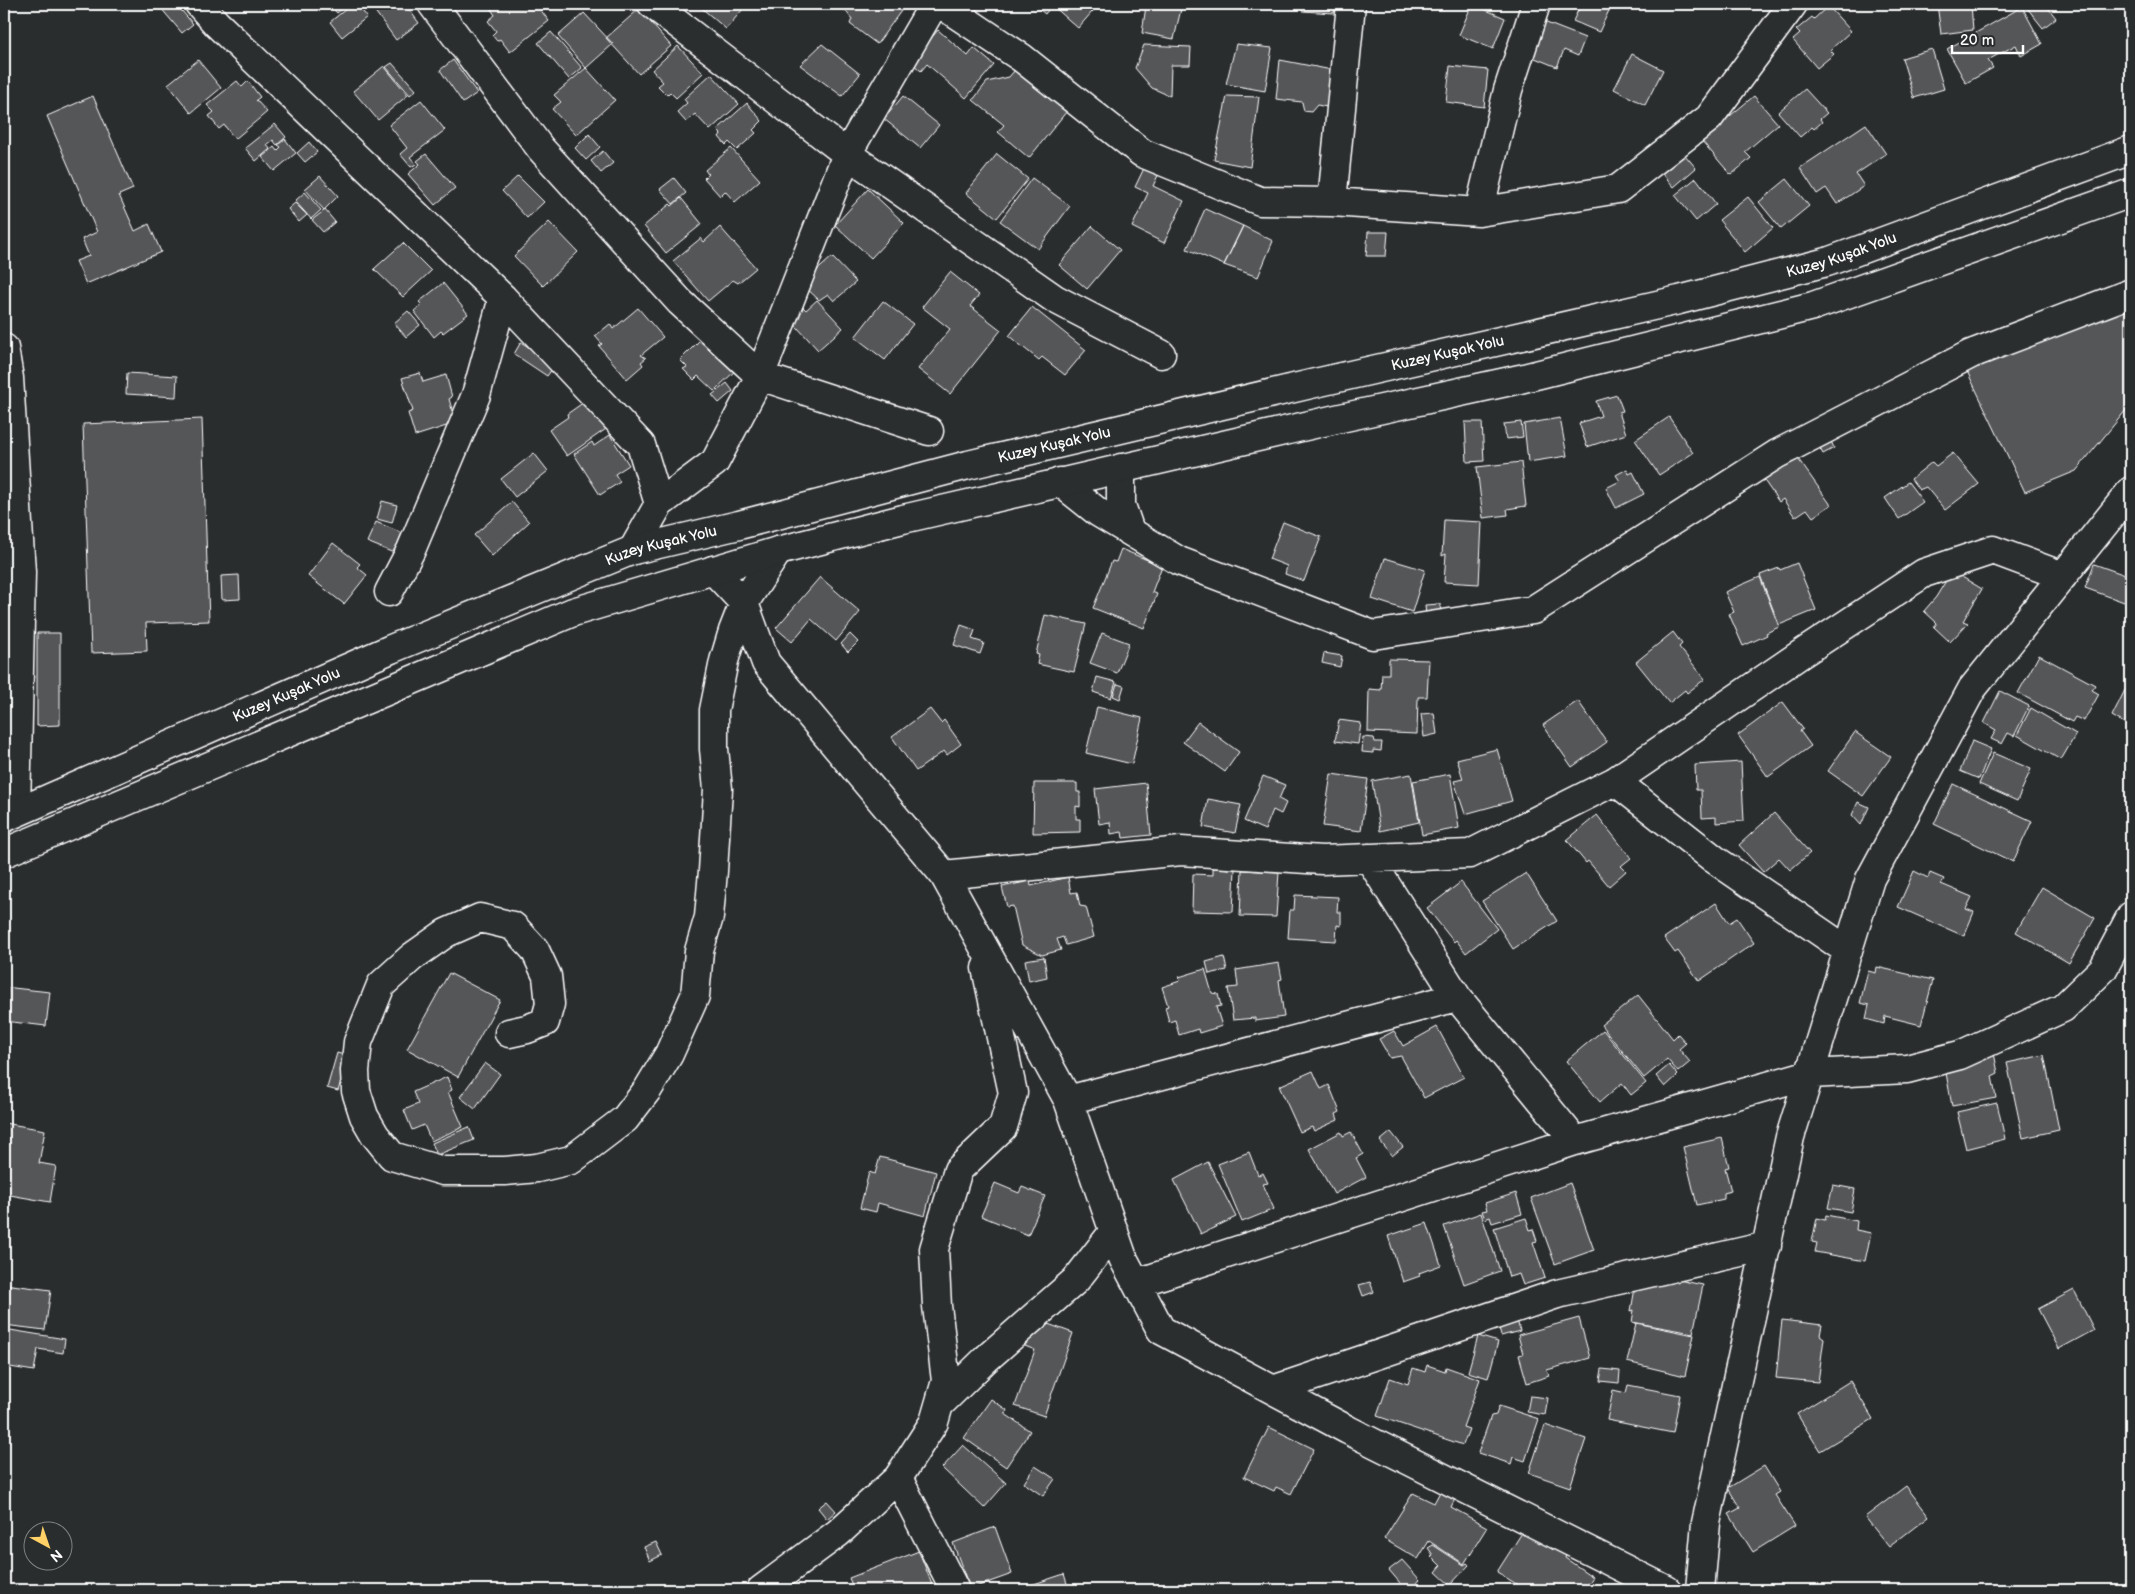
<svg xmlns="http://www.w3.org/2000/svg" width="2135" height="1594" viewBox="0 0 2135 1594" font-family="'Balsamiq Sans',sans-serif">
<style>
.building{fill:#555758;stroke:#fff}
.lines{fill:none;stroke-linecap:round;stroke-linejoin:round}
.street-casing{stroke:#fff;stroke-width:31}
.secondary-casing{stroke:#fff;stroke-width:31}
.street{stroke:#2a2d2e;stroke-width:28}
.secondary{stroke:#2a2d2e;stroke-width:28}
.labels{text-anchor:middle;stroke-width:5;stroke-linejoin:round;paint-order:stroke}
.street-label{font-size:15px;fill:#fff;stroke:#2a2d2e}
</style>
<rect width="100%" height="100%" fill="#2a2d2e"/>
<filter id="ink" filterUnits="userSpaceOnUse"><feTurbulence type="fractalNoise" baseFrequency=".02" numOctaves="2"/><feDisplacementMap in="SourceGraphic" scale="10" xChannelSelector="R" yChannelSelector="G"/><feConvolveMatrix kernelMatrix="1 2 1 2 8 2 1 2 1" color-interpolation-filters="sRGB"/></filter>
<g filter="url(#ink)">
<path class="building" d="M164,4H176L193,24L182,33L160,7Z
M329,4H348L337,13Z
M352,4H357L367,17L342,37L330,22Z
M383,4H405L419,23L396,40L374,10Z
M497,4H536L549,21L510,52L500,39L497,41L492,35L496,31L488,21L495,15L491,9Z
M697,4H738L743,9L726,29Z
M840,4H906L877,44L850,24L852,19Z
M1033,4H1099L1078,28L1052,5L1045,14Z
M1302,4H1335L1334,13L1302,11Z
M1472,4L1505,18L1493,49L1459,35Z
M1581,4H1612L1599,32L1573,21Z
M1937,4H1971L1973,30L1941,34Z
M2024,4H2045L2056,18L2043,28Z
M1146,6L1181,9L1174,39L1142,33Z
M1828,6L1851,31L1830,50L1834,54L1817,68L1793,40L1800,34L1796,30L1812,17L1814,19Z
M2022,7L2042,44L2021,56L2016,45L1988,60L1993,68L1966,83L1947,49Z
M639,9L671,46L639,74L606,38Z
M584,13L613,44L586,68L558,36Z
M1544,22L1585,38L1578,56L1564,50L1557,67L1530,56Z
M938,30L968,56L974,48L994,65L966,98L927,64L921,71L911,62Z
M551,32L582,68L569,79L538,43Z
M822,44L860,74L842,96L800,65Z
M1236,44L1272,48L1265,91L1226,84Z
M1144,45L1191,47L1190,65H1171L1170,96L1152,88L1135,68Z
M678,46L703,73L676,98L670,92L667,95L658,86L663,82L652,70Z
M1932,49L1944,89L1914,98L1902,58Z
M1632,54L1663,70L1645,105L1614,89Z
M198,60L221,88L191,113L168,84Z
M453,60L477,93L463,103L440,70Z
M1280,60L1332,70V108L1317,105L1311,112L1304,111L1302,102L1276,99Z
M392,63L416,90L410,95L386,67Z
M1020,64L1071,106L1029,158L998,132L1004,125L973,100L987,82L1009,77Z
M384,66L408,95L378,120L353,91Z
M1450,66L1488,70L1484,107L1446,102Z
M586,68L615,100L576,135L552,109L561,102L554,95Z
M711,74L739,104L710,130L695,114L686,122L677,112L687,103L684,99Z
M237,81L242,87L248,81L260,97L256,100L267,112L235,139L224,125L219,129L209,116L214,112L207,105Z
M1805,89L1827,113L1820,119L1822,122L1814,129L1812,127L1800,137L1778,112Z
M93,96L133,189L119,195L135,231L149,224L161,252L86,284L76,261L89,256L82,239L97,232L47,116Z
M903,96L939,125L920,148L884,119Z
M1227,96L1259,97L1250,167L1214,160Z
M1754,96L1778,124L1745,152L1751,158L1731,175L1701,140Z
M421,100L445,130L410,157L416,164L411,167L400,154L407,148L389,125Z
M747,103L762,121L753,130L756,133L737,150L729,142L726,145L719,137L721,134L717,130Z
M275,124L286,137L277,145L273,140L267,145L270,149L256,161L245,148Z
M1866,124L1886,154L1856,174L1864,186L1837,204L1826,188L1817,194L1800,168Z
M589,134L600,147L586,160L575,148Z
M285,139L296,153L274,171L262,157L274,147L277,151L281,147L278,145Z
M309,142L317,152L305,162L297,153Z
M731,148L760,180L735,202L725,191L720,196L704,178L708,174L705,170Z
M603,151L613,163L601,173L591,161Z
M426,154L455,188L435,205L408,174L420,164L417,161Z
M997,154L1028,179L997,218L966,193Z
M1685,155L1696,168L1674,187L1662,173Z
M1147,162L1161,169L1153,186L1184,201L1164,243L1132,227L1148,193L1135,187Z
M320,176L338,196L324,210L305,189Z
M518,176L544,202L527,218L502,191Z
M674,178L686,193L673,204L660,189Z
M1032,178L1070,206L1038,249L1000,221Z
M1696,178L1716,204L1696,221L1675,195Z
M1787,179L1809,206L1781,229L1759,202Z
M868,189L904,223L871,258L835,225Z
M305,192L321,210L311,219L295,201Z
M1748,197L1773,228L1745,252L1719,220Z
M681,198L702,224L666,253L644,226L670,204L672,206Z
M295,203L307,215L299,222L288,209Z
M1205,209L1243,226L1224,265L1187,249Z
M325,210L335,222L323,232L312,220Z
M549,222L578,252L543,286L514,256Z
M1092,226L1120,250L1087,289L1059,265Z
M1243,226L1273,241L1258,277L1224,265Z
M720,227L756,268L738,283L733,280L708,301L673,261L701,238L704,242Z
M1368,232H1388L1386,256H1366Z
M403,243L431,271L403,297L374,269Z
M832,257L856,282L834,301L828,294L819,300L802,284Z
M950,272L979,295L970,306L1001,330L950,394L918,369L950,329L922,307Z
M443,283L468,314L443,333L441,331L434,337L414,311L422,305L419,302Z
M817,300L843,328L818,350L787,316L800,304L806,310Z
M883,301L913,324L885,360L855,337Z
M2131,302V404L2076,471L2025,492L1965,367Z
M1032,307L1086,350L1065,375L1042,357L1039,360L1009,336Z
M638,308L663,337L641,355L646,358L641,362L643,365L627,379L599,346L602,344L595,336L610,324L613,329Z
M408,311L420,325L406,337L394,323Z
M704,336L737,369L714,391L698,376L694,380L683,369L687,367L680,360Z
M521,342L555,365L547,376L514,354Z
M127,373L177,376L176,397L126,394Z
M420,373L423,382L446,375L452,397L449,399L456,423L415,436L408,413L413,411L402,378Z
M727,383L733,391L719,403L712,395Z
M1617,395L1623,411L1619,412L1626,434L1587,447L1579,423L1601,416L1596,401Z
M587,400L606,429L567,456L549,430L568,417L567,414Z
M1669,417L1693,453L1659,475L1635,440Z
M1560,418L1567,456L1528,462L1524,424Z
M202,419L209,621L146,623L147,651L91,653L83,424Z
M1465,422H1482L1484,461L1467,462Z
M1521,422L1523,437L1506,439L1504,424Z
M610,435L629,465L615,474L620,482L600,495L574,454L592,442L594,446Z
M1830,439L1834,448L1823,454L1818,445Z
M534,453L548,471L515,497L501,479Z
M1953,453L1979,484L1945,510L1926,487L1919,490L1911,479L1932,462L1936,466Z
M1796,456L1831,505L1813,517L1807,509L1795,517L1783,499L1779,502L1763,479Z
M1521,462L1526,506L1507,509L1508,515L1483,518L1477,467Z
M1627,469L1629,474L1633,472L1644,494L1616,508L1606,488L1620,481L1616,475Z
M1908,482L1923,502L1899,519L1885,498Z
M382,501L397,505L392,523L377,519Z
M512,502L529,522L492,556L474,535Z
M1444,520L1482,522L1479,584L1444,582L1446,554L1442,556Z
M376,522L402,533L394,553L367,542Z
M1283,522L1321,537L1304,581L1285,574L1287,566L1269,559Z
M333,543L360,564L357,567L367,575L344,604L308,576Z
M1121,549L1162,566L1152,592L1157,594L1144,628L1093,608L1112,561L1116,562Z
M1385,558L1425,570L1412,612L1372,599Z
M1797,563L1816,610L1779,625L1760,575L1779,568L1780,570Z
M2094,564L2131,577V591L2127,603L2085,588Z
M1952,571L1982,589L1963,621L1968,623L1950,642L1934,627L1937,623L1924,611L1936,597Z
M239,575L240,599L222,600L221,576Z
M820,577L860,612L836,641L811,619L792,642L776,628Z
M1760,577L1779,627L1766,633L1767,635L1743,646L1729,614L1734,612L1725,592Z
M1440,604L1441,615L1426,616L1425,605Z
M1045,615L1086,624L1074,672L1037,664L1039,655L1036,654Z
M961,625L975,630L972,639L984,643L980,654L954,645Z
M1673,632L1682,644L1679,647L1705,679L1687,693L1685,690L1669,703L1636,662Z
M37,633H60V725L37,726Z
M1102,633L1129,643L1117,673L1090,663Z
M850,634L858,642L848,652L841,644Z
M1324,653L1342,656L1340,667L1322,663Z
M2039,655L2095,685L2092,690L2099,694L2084,721L2075,717L2072,722L2018,693Z
M1389,659L1429,660L1427,697H1418L1417,734L1368,732L1369,689L1381,690L1382,674H1389Z
M1097,677L1116,682L1111,698L1093,692Z
M1117,684L1124,686L1120,699L1113,696Z
M2125,690L2131,693V727L2112,716Z
M2000,691L2029,706L2014,736L2008,733L2002,744L1991,739L1996,730L1984,723Z
M1578,701L1607,742L1572,767L1543,725Z
M1783,702L1803,729L1800,731L1811,746L1768,777L1738,735Z
M1097,707L1142,718L1132,764L1086,753Z
M2031,708L2076,734L2061,760L2017,735Z
M930,709L941,723L944,720L961,744L947,755L944,751L916,771L892,737Z
M1434,713L1437,734L1424,737L1421,714Z
M1339,720L1361,723L1358,744L1335,741Z
M1198,722L1239,752L1225,772L1183,742Z
M1855,732L1891,757L1863,796L1828,771Z
M1363,737L1374,738L1375,742H1382L1381,751L1373,750V753L1362,752Z
M1972,741L1991,749L1979,779L1960,771Z
M1497,749L1512,801L1465,814L1454,781L1463,779L1457,759Z
M1993,753L2031,769L2017,801L1979,784Z
M1741,762L1744,821L1716,823V817L1702,818L1701,790H1696L1695,765Z
M1331,774L1368,779L1361,831L1323,826Z
M1411,774L1419,822L1380,831L1372,781Z
M1450,774L1459,828L1422,835L1413,781Z
M1263,776L1285,785L1279,799L1286,803L1281,814L1273,810L1265,830L1244,821Z
M1034,783H1077V792H1080V807L1076,806V819H1080V832L1033,833Z
M1146,783L1151,835L1123,838L1122,832L1111,834L1110,822L1099,824L1095,789Z
M1953,784L2032,821L2013,862L1934,824Z
M1208,799L1241,805L1235,833L1203,827Z
M1858,802L1869,807L1861,825L1852,815Z
M1774,813L1810,853L1790,870L1779,858L1763,872L1739,845Z
M1597,815L1631,858L1621,866L1626,871L1609,886L1588,861L1586,863L1567,840Z
M1213,868L1235,869L1233,912L1192,911L1193,874L1213,875Z
M1242,870L1279,872L1276,917L1240,916Z
M1914,871L1928,878L1930,873L1944,879L1941,884L1972,897L1966,909L1974,912L1964,936L1898,907Z
M1526,873L1557,921L1513,949L1482,901Z
M1068,877L1071,893L1077,892L1080,906L1086,907L1094,937L1066,945L1063,937L1057,939L1061,950L1042,955L1022,945L1013,906L1007,907L1002,887L1030,881L1031,886Z
M1461,882L1497,929L1466,953L1456,940L1454,942L1427,908Z
M2042,887L2095,918L2069,963L2016,932Z
M1295,895L1338,897L1337,912H1341V926L1337,925L1336,941L1288,938L1290,910H1294Z
M1716,903L1729,923L1737,918L1754,943L1699,981L1678,951L1675,953L1664,938Z
M1044,957L1047,977L1029,981L1025,960Z
M1224,957L1227,970L1209,974L1206,962Z
M1279,963L1282,979L1279,980L1284,1017L1255,1021V1018L1233,1020L1228,988L1238,987L1236,970Z
M1877,967L1933,980L1921,1025L1885,1016L1884,1024L1866,1019L1869,1005L1860,1003L1868,971L1876,973Z
M1205,969L1212,993L1218,994L1221,1006L1216,1007L1222,1026L1199,1033L1198,1029L1179,1035L1175,1020L1169,1022L1165,1007L1168,1006L1162,987L1180,981L1179,977Z
M449,973L500,1000L458,1077L407,1049Z
M4,987L50,992L46,1026L4,1021Z
M1638,995L1673,1039L1678,1034L1686,1043L1679,1049L1690,1062L1678,1072L1667,1059L1644,1078L1601,1025Z
M1437,1027L1464,1077L1424,1098L1401,1056L1390,1058L1379,1039L1394,1031L1403,1046Z
M1603,1030L1646,1083L1631,1095L1622,1083L1600,1102L1566,1061Z
M337,1053L348,1056L338,1091L327,1088Z
M1994,1053L1998,1073L1992,1076L1996,1098L1952,1106L1944,1062Z
M2044,1055L2059,1130L2023,1138L2007,1063Z
M485,1063L500,1074L475,1109L460,1097Z
M1669,1065L1678,1075L1665,1087L1656,1076Z
M1313,1071L1321,1089L1329,1085L1340,1112L1336,1114L1338,1120L1314,1131L1312,1127L1300,1132L1279,1086Z
M447,1077L452,1090L448,1092L463,1127L431,1141L424,1125L412,1130L404,1110L418,1104L413,1092Z
M1997,1103L2005,1139L1966,1149L1957,1112Z
M4,1123L45,1130L39,1163L56,1166L50,1202L4,1194Z
M469,1127L474,1140L437,1155L432,1143Z
M1341,1132L1343,1136L1351,1132L1363,1154L1356,1158L1366,1177L1334,1194L1309,1149Z
M1391,1132L1403,1147L1392,1156L1380,1141Z
M1722,1138L1729,1167L1725,1168L1731,1191L1724,1193V1199L1697,1205L1683,1147Z
M1249,1152L1258,1175L1263,1173L1268,1183L1263,1184L1274,1209L1242,1222L1218,1164Z
M880,1157L936,1172L925,1216L878,1203L876,1212L860,1208L869,1172L875,1174Z
M1208,1162L1236,1217L1201,1234L1174,1180Z
M995,1183L1019,1193L1022,1187L1045,1196L1028,1235L981,1216Z
M1570,1183L1594,1250L1555,1264L1531,1198Z
M1833,1185L1855,1189L1851,1212L1828,1208Z
M1516,1193L1522,1214L1492,1223L1490,1217L1485,1219L1482,1211L1487,1210L1485,1203Z
M1481,1213L1500,1271L1464,1284L1444,1226Z
M1826,1215L1857,1221L1856,1230L1871,1233L1865,1261L1815,1252L1817,1243L1812,1242L1817,1218L1825,1220Z
M1526,1218L1530,1230L1533,1229L1537,1241L1533,1242L1545,1278L1523,1285L1519,1274L1509,1277L1494,1228Z
M1427,1223L1441,1265L1419,1273L1420,1276L1403,1282L1388,1236Z
M1659,1276L1703,1285L1693,1333L1632,1322L1634,1310L1631,1311L1636,1282L1657,1286Z
M1370,1282L1374,1292L1363,1296L1359,1285Z
M4,1284L51,1290L45,1330L4,1325Z
M2074,1290L2094,1330L2059,1349L2038,1309Z
M1579,1318L1590,1358L1547,1370L1549,1376L1527,1383L1519,1355L1523,1354L1518,1335Z
M1034,1319L1073,1333L1044,1416L1015,1406L1035,1350L1025,1346Z
M1517,1320L1520,1331L1501,1336L1498,1324Z
M1782,1320L1822,1325L1820,1335L1824,1338L1818,1382L1776,1378Z
M1636,1323L1694,1335L1685,1376L1627,1362Z
M4,1329L65,1339L63,1353L38,1349L34,1371L4,1366Z
M1478,1336L1498,1342L1488,1378L1468,1372Z
M1427,1365L1445,1371L1446,1367L1480,1379L1463,1427L1469,1429L1463,1445L1377,1416L1390,1378L1408,1384L1413,1368L1425,1372Z
M1602,1369L1620,1371L1619,1383L1600,1381Z
M1850,1381L1873,1419L1820,1451L1797,1414Z
M1628,1385L1680,1395L1673,1433L1607,1420L1613,1390L1626,1393Z
M1530,1396L1548,1398L1545,1415L1527,1412Z
M991,1399L1007,1410L1005,1414L1030,1431L1006,1467L964,1438Z
M1499,1406L1539,1419L1525,1461L1513,1457L1511,1464L1478,1453L1491,1416L1496,1415Z
M1545,1425L1586,1439L1570,1487L1529,1473Z
M1269,1427L1314,1449L1291,1494L1276,1487L1274,1491L1244,1477Z
M963,1445L1006,1483L984,1508L942,1468Z
M1035,1466L1055,1479L1043,1496L1024,1483Z
M1764,1466L1780,1492L1775,1495L1795,1526L1753,1552L1729,1514L1740,1508L1728,1488Z
M1906,1486L1929,1516L1889,1547L1865,1517Z
M1441,1490L1456,1497L1451,1507L1487,1527L1464,1564L1429,1541L1418,1559L1384,1539L1413,1493L1434,1503Z
M827,1501L836,1511L827,1519L818,1508Z
M1527,1525L1567,1552L1565,1558L1593,1577L1584,1590H1526L1497,1572Z
M995,1527L1012,1574L970,1589L953,1543Z
M656,1542L662,1555L650,1561L644,1547Z
M1433,1545L1464,1565L1467,1563L1469,1565L1450,1585L1436,1572L1441,1566L1431,1556L1433,1555L1428,1548Z
M919,1551L934,1590H854L849,1578Z
M1402,1560L1420,1580L1409,1590H1406L1389,1570Z
M1064,1574L1069,1590H1016Z"/>
<g class="lines">
<g class="street-casing">
<path id="street" d="M199,4L217,24L503,298L641,445L659,504L633,550
M432,4L541,149L680,302L760,376L929,431
M652,4L847,154L1055,299L1161,354
M941,4L1022,58L1142,153L1260,201L1332,202L1351,4
M1332,202L1479,212L1618,189L1709,118L1793,4
M1479,212L1508,90L1536,4
M1121,468V505L1130,531
M1060,482L1099,513L1179,561L1373,635L1533,610L1777,454L1971,354L2131,293
M659,504L715,462L760,376L847,154L934,4
M713,570L744,603L766,663L944,875L1068,1100L1123,1258L1161,1330L1348,1430L1667,1590
M389,592L411,550L476,395L503,298
M1615,781L1714,859L1848,951
M1369,858L1457,997L1575,1141
M944,875L1181,851L1322,860L1470,854L1615,781L1798,656L1924,573L1993,550L2063,576
M509,1033L527,1029L545,1022L550,1004L547,976L535,950L513,926L480,918L446,933L412,957L381,985L358,1042L355,1071L356,1091L364,1116L375,1135L392,1156L443,1171H505L537,1168L571,1160L625,1119L648,1089L669,1054L695,996L699,951L709,917L713,871L718,789L714,749V710L724,661L733,631L744,603L778,551
M1068,1100L1457,997
M1137,1283L1575,1141L1810,1074L1907,1069L1960,1055L2063,1008L2103,969L2131,916
M1273,1390L1557,1294L1767,1246
M939,1405L986,1359L1076,1280L1114,1231
M761,1590L838,1533L898,1478
M955,1590L898,1478L934,1422L946,1381L937,1306L934,1249L958,1170L1003,1127L1013,1093L986,968
M1700,1590L1706,1523L1790,1137L1870,879L1972,689L2131,491"/>
</g>
<g class="secondary-casing">
<g id="secondary">
<path d="M4,348L9,378L21,572L16,812"/>
<path id="s1" d="M4,818L391,649L633,550L739,525L968,465L1311,384L1679,300L1827,262L2131,150"/>
<path d="M4,853L573,612L778,551L903,519L1336,419L1520,379L1813,306L2131,193"/>
</g>
</g>
<use href="#street" class="street"/>
<use href="#secondary" class="secondary"/>
</g>
</g>
<g class="labels">
<g class="street-label">
<text dy="5" stroke="none"><textPath href="#s1" startOffset="1928">Kuzey Kuşak Yolu</textPath></text>
<text dy="5" stroke="none"><textPath href="#s1" startOffset="1522">Kuzey Kuşak Yolu</textPath></text>
<text dy="5" stroke="none"><textPath href="#s1" startOffset="1118">Kuzey Kuşak Yolu</textPath></text>
<text dy="5" stroke="none"><textPath href="#s1" startOffset="712">Kuzey Kuşak Yolu</textPath></text>
<text dy="5" stroke="none"><textPath href="#s1" startOffset="308">Kuzey Kuşak Yolu</textPath></text>
</g>
</g>
<rect width="2135" height="1594" fill="none" stroke="#2a2d2e" stroke-width="20"/>
<rect x="10" y="10" width="2115" height="1574" fill="none" stroke="#fff" stroke-width="2" filter="url(#ink)"/>
<g transform="translate(48 1546) rotate(140)"><circle r="24" fill="#2a2d2e" stroke="#7f8182"/>
<path d="M0-4L9 19L0 12L-9 19Z" fill="#ffd166"/>
<text y="-8" font-size="14" font-weight="bold" text-anchor="middle" fill="#ffffff">N</text>
</g>
<path d="M1952 45v8h71v-8" fill="none" stroke="#ffffff" stroke-width="2.5"/>
<text x="1960" y="45" font-size="15" fill="#ffffff" stroke="#2a2d2e" stroke-width="4" paint-order="stroke">20 m</text>
</svg>
